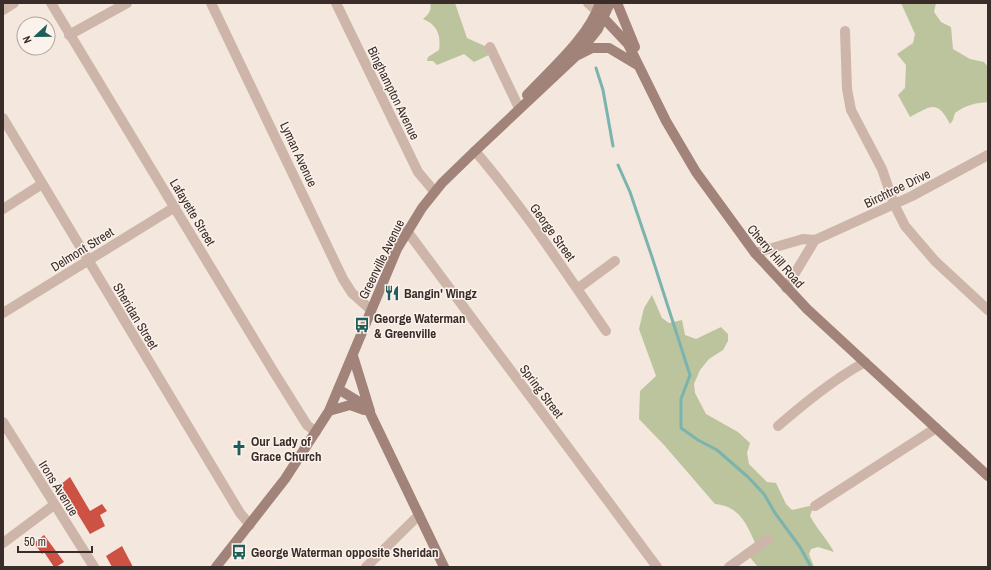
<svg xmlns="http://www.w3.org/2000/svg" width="991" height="570" viewBox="0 0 991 570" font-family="'Archivo Narrow',sans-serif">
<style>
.green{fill:#bcc49d}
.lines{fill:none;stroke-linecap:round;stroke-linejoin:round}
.stream{stroke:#7bb3ae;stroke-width:3}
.building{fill:#cd5244}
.street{stroke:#cdb5a9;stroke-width:10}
.secondary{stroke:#a1837a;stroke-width:10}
.labels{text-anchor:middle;stroke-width:3;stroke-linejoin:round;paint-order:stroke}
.street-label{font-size:13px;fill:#3a2c29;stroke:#fbf2eb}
.poi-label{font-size:13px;font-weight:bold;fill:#3a2c29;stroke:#fbf2eb;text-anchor:start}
</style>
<rect width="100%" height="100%" fill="#f4e7de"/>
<path class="green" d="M430,3H455L467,38L487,47L491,54L474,62L464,54L437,65L433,61H427L428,57L439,50C441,36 438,25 423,19C429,14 432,10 430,3Z
M901,3H936L934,12L941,22L951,27L953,49L970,59L984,62L988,67V102C975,103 966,105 955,113L953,120L950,124C937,99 931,106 910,117L898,95L905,88L906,65L897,54L913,43L915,34Z
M652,295L662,318L669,323L682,320L685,335L696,339L721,327L728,334V341L723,350L709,359L700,370L694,384L695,393L706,414L738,432L750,443L747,453L749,464L767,482L776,483L786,504L792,510L814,505L810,516C817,529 827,539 834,552L818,547L811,549L809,554L814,567H758L747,554L756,545C747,525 740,506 715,504L664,445L639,419L640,391L656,376L639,329L644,308Z"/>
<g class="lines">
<path class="stream" d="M596,68L603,90L613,146
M618,165L630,192L652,257L690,375L681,399V428L698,440L717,450L748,477L764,494L775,513L800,547L811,567"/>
</g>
<path class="building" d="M70,477L90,511L102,504L107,511L100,515L105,526L90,534L60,485Z
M44,535L64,562L56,567H54L44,552L42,554L34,543Z
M122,546L133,567H112L106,556Z"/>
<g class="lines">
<path class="street" d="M51,3L272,369L307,425L316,432
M211,3L343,279L352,293L371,310
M336,3L418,172L434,191
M588,3L597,11
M3,10L14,3
M845,31L847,89L851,110L882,169L894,204L905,226L935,261L988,310
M69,35L127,3
M490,47L519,108
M3,118L240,513L250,525
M475,151C523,207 564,270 606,331
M3,209L42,184
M407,231L657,567
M755,253L803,239L815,240L912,196L988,155
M786,288L815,240
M577,289L615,261
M3,313L175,207
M3,422L94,567
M778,426C806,402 833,380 865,362
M815,506L936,428
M3,543L54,505
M366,567L419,515
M729,567L768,539"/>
<path class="secondary" d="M617,3L635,47
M597,11L628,44L666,121L696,172L755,253L807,309L988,476
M578,55L592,48H609L639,66
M527,95C552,68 588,38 600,3
M353,356L370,411
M338,389L361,403L370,413L444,567
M329,411L350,405L364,410
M216,567L285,479L329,411L397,249L422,208L442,183L475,151L577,55L598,29L610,3"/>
</g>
<defs>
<g id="restaurant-bare" transform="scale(1.2)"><path d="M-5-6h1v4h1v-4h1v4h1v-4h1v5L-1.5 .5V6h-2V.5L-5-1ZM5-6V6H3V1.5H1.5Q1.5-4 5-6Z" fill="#1c5e5a" stroke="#fbf2eb" stroke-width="2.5" paint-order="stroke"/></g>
<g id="bus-bare" transform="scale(1.2)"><path d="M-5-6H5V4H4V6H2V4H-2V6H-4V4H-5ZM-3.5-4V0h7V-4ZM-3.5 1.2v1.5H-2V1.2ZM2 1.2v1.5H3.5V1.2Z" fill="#1c5e5a" stroke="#fbf2eb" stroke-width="2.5" paint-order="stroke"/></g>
<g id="church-bare" transform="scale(1.2)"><path d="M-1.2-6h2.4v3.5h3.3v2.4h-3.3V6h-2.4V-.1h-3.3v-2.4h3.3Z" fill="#1c5e5a" stroke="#fbf2eb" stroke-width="2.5" paint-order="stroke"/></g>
</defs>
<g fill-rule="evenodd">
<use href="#restaurant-bare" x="392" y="293"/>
<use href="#bus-bare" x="362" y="325"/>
<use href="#church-bare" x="239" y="448"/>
<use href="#bus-bare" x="239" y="552"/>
</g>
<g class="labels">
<g class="street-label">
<text transform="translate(394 93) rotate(64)" y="5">Binghampton Avenue</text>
<text transform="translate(299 154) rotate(65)" y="5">Lyman Avenue</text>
<text transform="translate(897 188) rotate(-26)" y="5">Birchtree Drive</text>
<text transform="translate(193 212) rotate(59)" y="5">Lafayette Street</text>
<text transform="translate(553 232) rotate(54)" y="5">George Street</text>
<text transform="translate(82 249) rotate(-32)" y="5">Delmont Street</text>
<text transform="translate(776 256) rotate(49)" y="5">Cherry Hill Road</text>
<text transform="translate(381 259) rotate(-64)" y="5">Greenville Avenue</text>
<text transform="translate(136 316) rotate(59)" y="5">Sheridan Street</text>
<text transform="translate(542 391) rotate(53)" y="5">Spring Street</text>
<text transform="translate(59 488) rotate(58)" y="5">Irons Avenue</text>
</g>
<g class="poi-label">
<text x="404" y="298">Bangin' Wingz</text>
<text x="374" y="323">George Waterman<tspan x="374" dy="15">&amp; Greenville</tspan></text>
<text x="251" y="446">Our Lady of<tspan x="251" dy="15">Grace Church</tspan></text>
<text x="251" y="557">George Waterman opposite Sheridan</text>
</g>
</g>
<rect width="991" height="570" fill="none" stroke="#3a2c29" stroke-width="8"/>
<g transform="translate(36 36) rotate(248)"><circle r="19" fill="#fbf2eb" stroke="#aea39d"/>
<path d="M0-3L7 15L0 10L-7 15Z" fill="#1c5e5a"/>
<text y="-6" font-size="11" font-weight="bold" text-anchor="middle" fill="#3a2c29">N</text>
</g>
<path d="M18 546v6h74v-6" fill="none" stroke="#3a2c29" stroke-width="2"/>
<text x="24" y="546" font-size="12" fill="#3a2c29" stroke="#fbf2eb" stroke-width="3" paint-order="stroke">50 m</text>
</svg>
